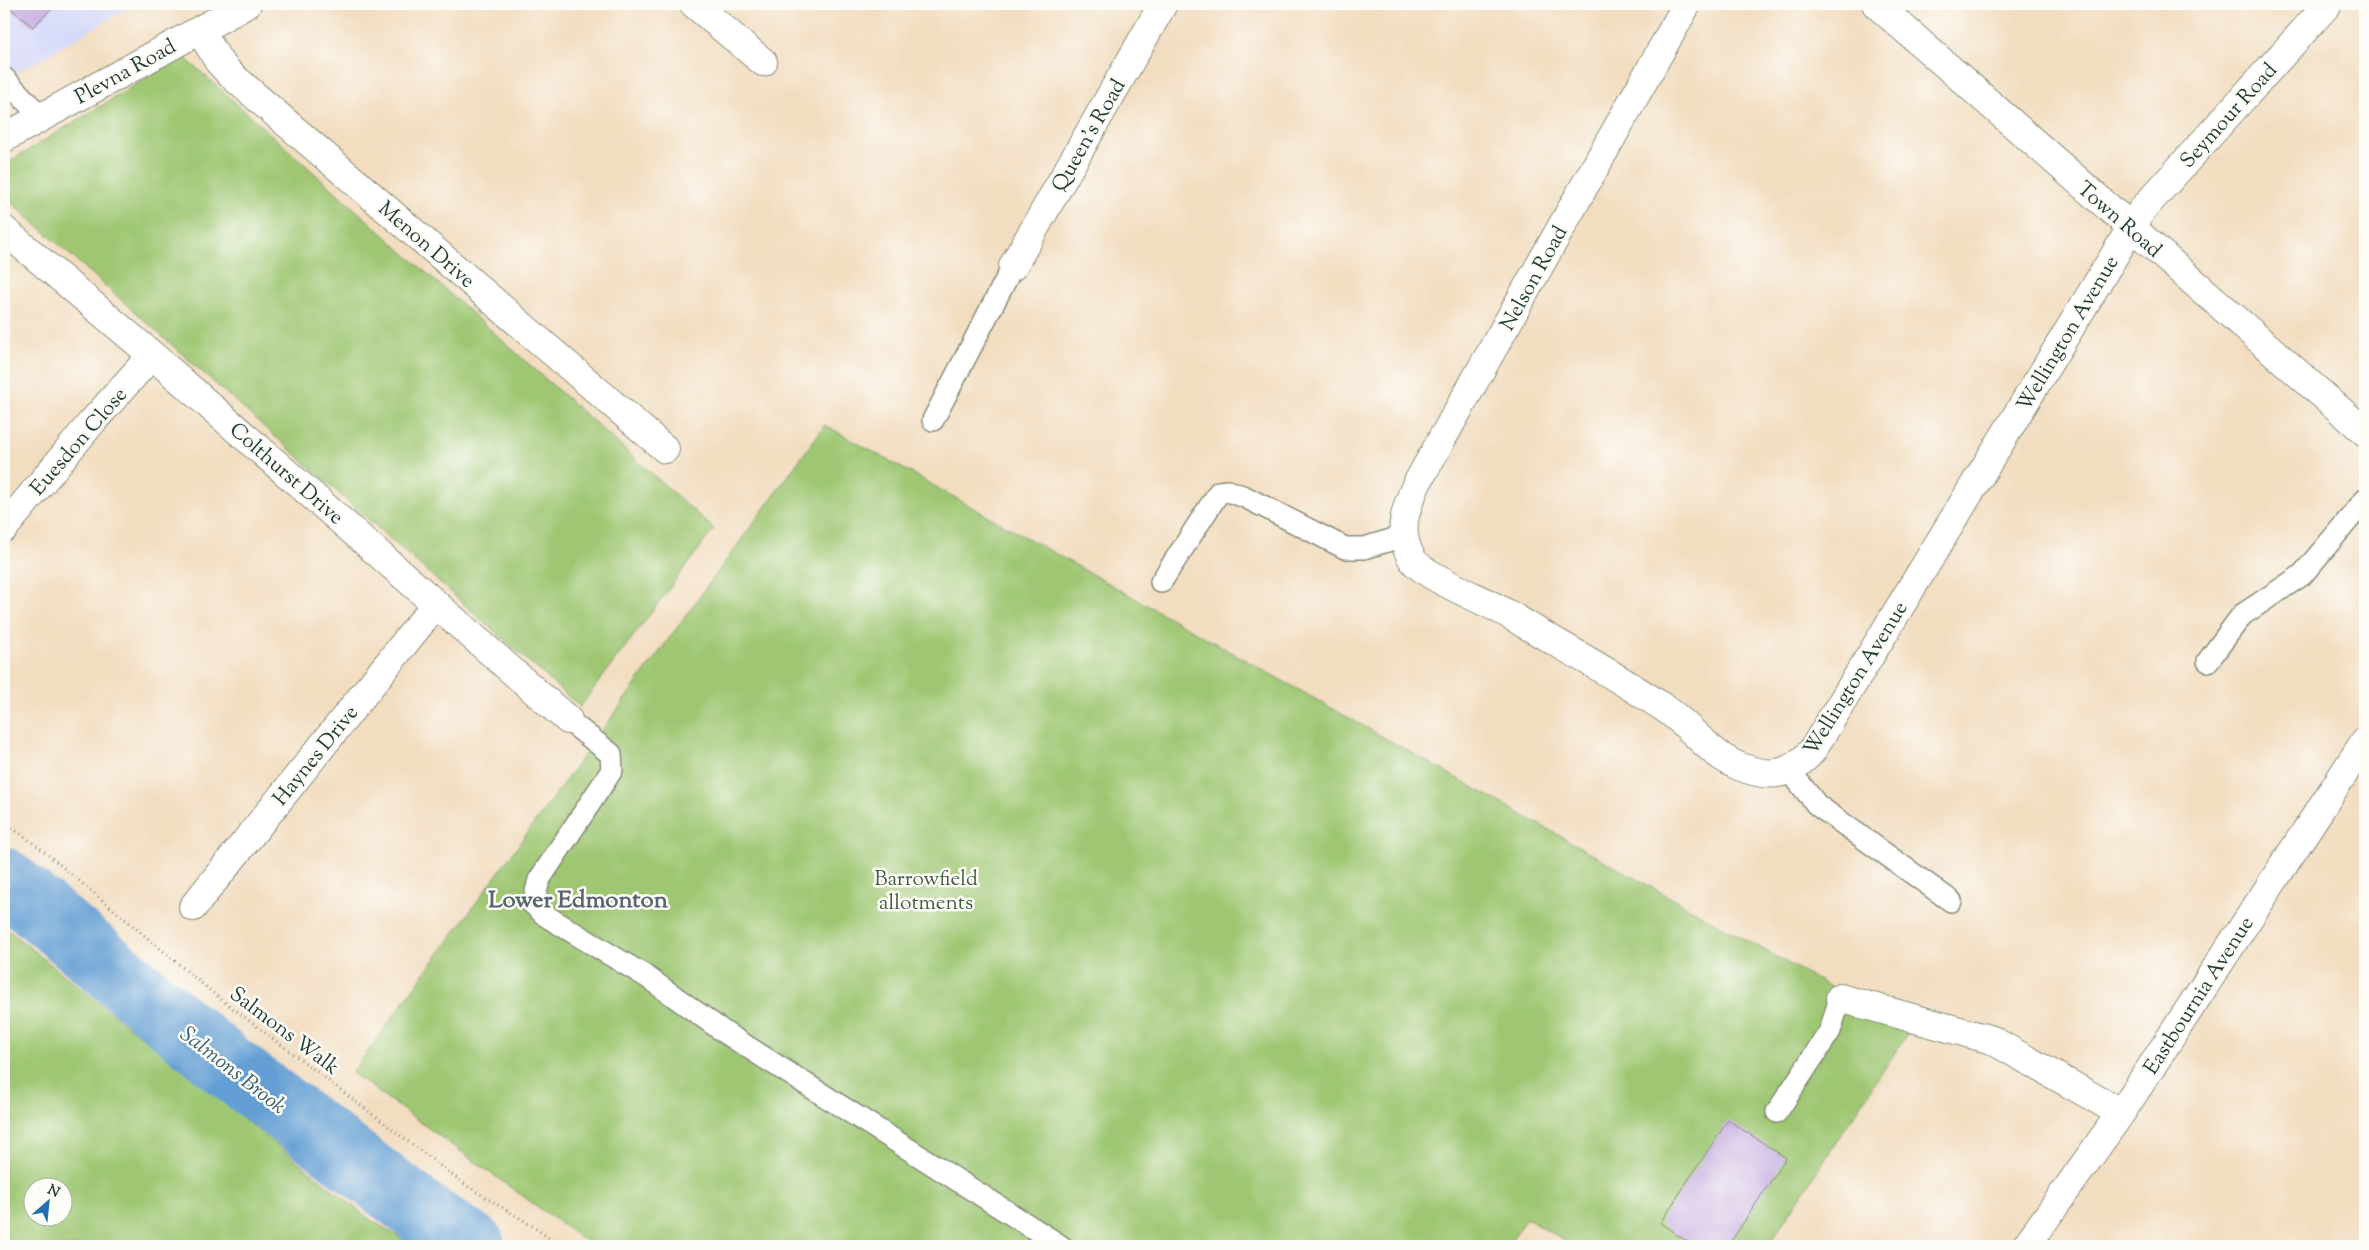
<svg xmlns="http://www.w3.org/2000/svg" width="2369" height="1250" viewBox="0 0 2369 1250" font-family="'Sorts Mill Goudy',serif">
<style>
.built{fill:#d4d8f9}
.green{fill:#9fc773;stroke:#5f8254;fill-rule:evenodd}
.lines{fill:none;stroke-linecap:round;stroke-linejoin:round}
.river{stroke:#649fd4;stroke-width:65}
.building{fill:#c6aee2}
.service-casing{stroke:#888d7a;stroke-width:24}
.minor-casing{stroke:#888d7a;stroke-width:30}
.tertiary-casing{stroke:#888d7a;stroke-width:30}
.path{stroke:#888d7a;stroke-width:3;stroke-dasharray:1 4;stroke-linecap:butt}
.service{stroke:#fff;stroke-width:21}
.minor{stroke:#fff;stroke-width:28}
.tertiary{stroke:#fff;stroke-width:28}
.labels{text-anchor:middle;stroke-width:5;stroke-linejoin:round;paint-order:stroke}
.street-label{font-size:21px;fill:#1f3d34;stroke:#fdfcf7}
.park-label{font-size:21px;fill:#3f6044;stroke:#fdfcf7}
.water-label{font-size:22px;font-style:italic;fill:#375f6c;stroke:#fdfcf7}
.quarter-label{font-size:24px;font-weight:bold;fill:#596571;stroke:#fdfcf7}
</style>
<rect width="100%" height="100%" fill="#fdfcf7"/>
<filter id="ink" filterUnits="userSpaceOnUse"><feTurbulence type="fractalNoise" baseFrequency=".02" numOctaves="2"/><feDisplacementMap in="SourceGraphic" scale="10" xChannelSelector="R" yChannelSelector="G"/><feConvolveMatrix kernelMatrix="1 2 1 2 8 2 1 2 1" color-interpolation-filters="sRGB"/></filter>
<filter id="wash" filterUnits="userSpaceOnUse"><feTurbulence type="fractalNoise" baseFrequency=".0096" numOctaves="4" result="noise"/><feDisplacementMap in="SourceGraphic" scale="20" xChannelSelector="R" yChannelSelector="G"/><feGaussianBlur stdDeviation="1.12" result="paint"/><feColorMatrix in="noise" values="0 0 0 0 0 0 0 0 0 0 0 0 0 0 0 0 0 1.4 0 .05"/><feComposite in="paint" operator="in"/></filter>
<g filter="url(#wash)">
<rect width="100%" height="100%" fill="#f2ddc0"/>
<path class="built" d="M4,4H136L4,80Z"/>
<path class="green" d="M183,56L714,529L580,707L4,196V165Z
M825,425L1909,1031L1768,1246H1573L1526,1218L1508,1246H592L352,1073Z
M4,927L371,1220L414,1246H4ZM32,1188H62V1218H32Z"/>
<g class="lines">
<path class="river" d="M4,880L228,1066L425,1215L473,1246"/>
</g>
<g id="blocks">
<path class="building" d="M5,4H56L33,27Z
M1728,1120L1786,1158L1728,1246H1694L1660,1223Z"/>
</g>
</g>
<g filter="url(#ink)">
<use href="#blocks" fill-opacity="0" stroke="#888d7a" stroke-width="1"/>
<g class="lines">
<g class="service-casing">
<path id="service" d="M4,78L41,117
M933,420L1013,266
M1161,582L1219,492L1228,491L1245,497L1345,548H1364L1404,536
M2208,661L2242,615L2302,575L2365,500
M568,720L611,754L612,770L539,880L533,904L546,916L647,977L724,1032L1061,1246
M1789,770L1817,805L1951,901
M1777,1112L1830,1031L1840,998"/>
</g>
<g class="minor-casing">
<path id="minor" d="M694,4L763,62
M1687,4L1416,485C1405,510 1397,531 1411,557C1419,575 1487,601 1508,614C1561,646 1616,675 1667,710C1693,728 1711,756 1741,767C1772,779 1790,775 1812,751L2142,210L2328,4
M200,30L219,62L231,75L665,449
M4,230L152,355L568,720
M1013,266L1163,4
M4,528L92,422L152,355
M193,907L436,604
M1840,998L1992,1040L2121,1113
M2026,1246L2121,1113L2365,741"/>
</g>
<g class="tertiary-casing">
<path id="tertiary" d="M1876,4L2365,432
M4,138L247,4"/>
</g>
<path class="path" d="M4,822L40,848L218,997L467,1186L531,1225L560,1246"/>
<use href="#service" class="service"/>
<use href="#minor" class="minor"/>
<use href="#tertiary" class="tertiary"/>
</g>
</g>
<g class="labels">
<g class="street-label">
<text transform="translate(125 71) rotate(-29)" y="7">Plevna Road</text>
<text transform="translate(2228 115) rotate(-48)" y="7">Seymour Road</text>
<text transform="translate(1088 135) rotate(-60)" y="7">Queen's Road</text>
<text transform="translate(2120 219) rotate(41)" y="7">Town Road</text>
<text transform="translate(427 244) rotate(41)" y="7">Menon Drive</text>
<text transform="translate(1533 278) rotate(-61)" y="7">Nelson Road</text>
<text transform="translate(2067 333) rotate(-59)" y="7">Wellington Avenue</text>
<text transform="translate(78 441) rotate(-49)" y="7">Euesdon Close</text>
<text transform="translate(287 473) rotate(41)" y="7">Colthurst Drive</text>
<text transform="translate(1855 678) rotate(-58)" y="7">Wellington Avenue</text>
<text transform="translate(315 755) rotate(-51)" y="7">Haynes Drive</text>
<text transform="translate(2198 995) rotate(-57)" y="7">Eastbournia Avenue</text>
<text transform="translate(285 1030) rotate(37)" y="7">Salmons Walk</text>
</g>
<g class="park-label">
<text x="926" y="885">Barrowfield<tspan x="926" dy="24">allotments</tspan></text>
</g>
<g class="water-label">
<text transform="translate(234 1069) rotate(38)" y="8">Salmons Brook</text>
</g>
<g class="quarter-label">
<text x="578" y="907">Lower Edmonton</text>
</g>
</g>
<rect width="2369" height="1250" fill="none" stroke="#fdfcf7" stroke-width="20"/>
<g transform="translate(48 1202) rotate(27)"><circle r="24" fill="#fdfcf7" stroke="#a4b0a9"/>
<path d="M0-4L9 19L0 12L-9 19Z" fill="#1f6fb2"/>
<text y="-8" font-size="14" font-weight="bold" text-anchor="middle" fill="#1f3d34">N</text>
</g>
</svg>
